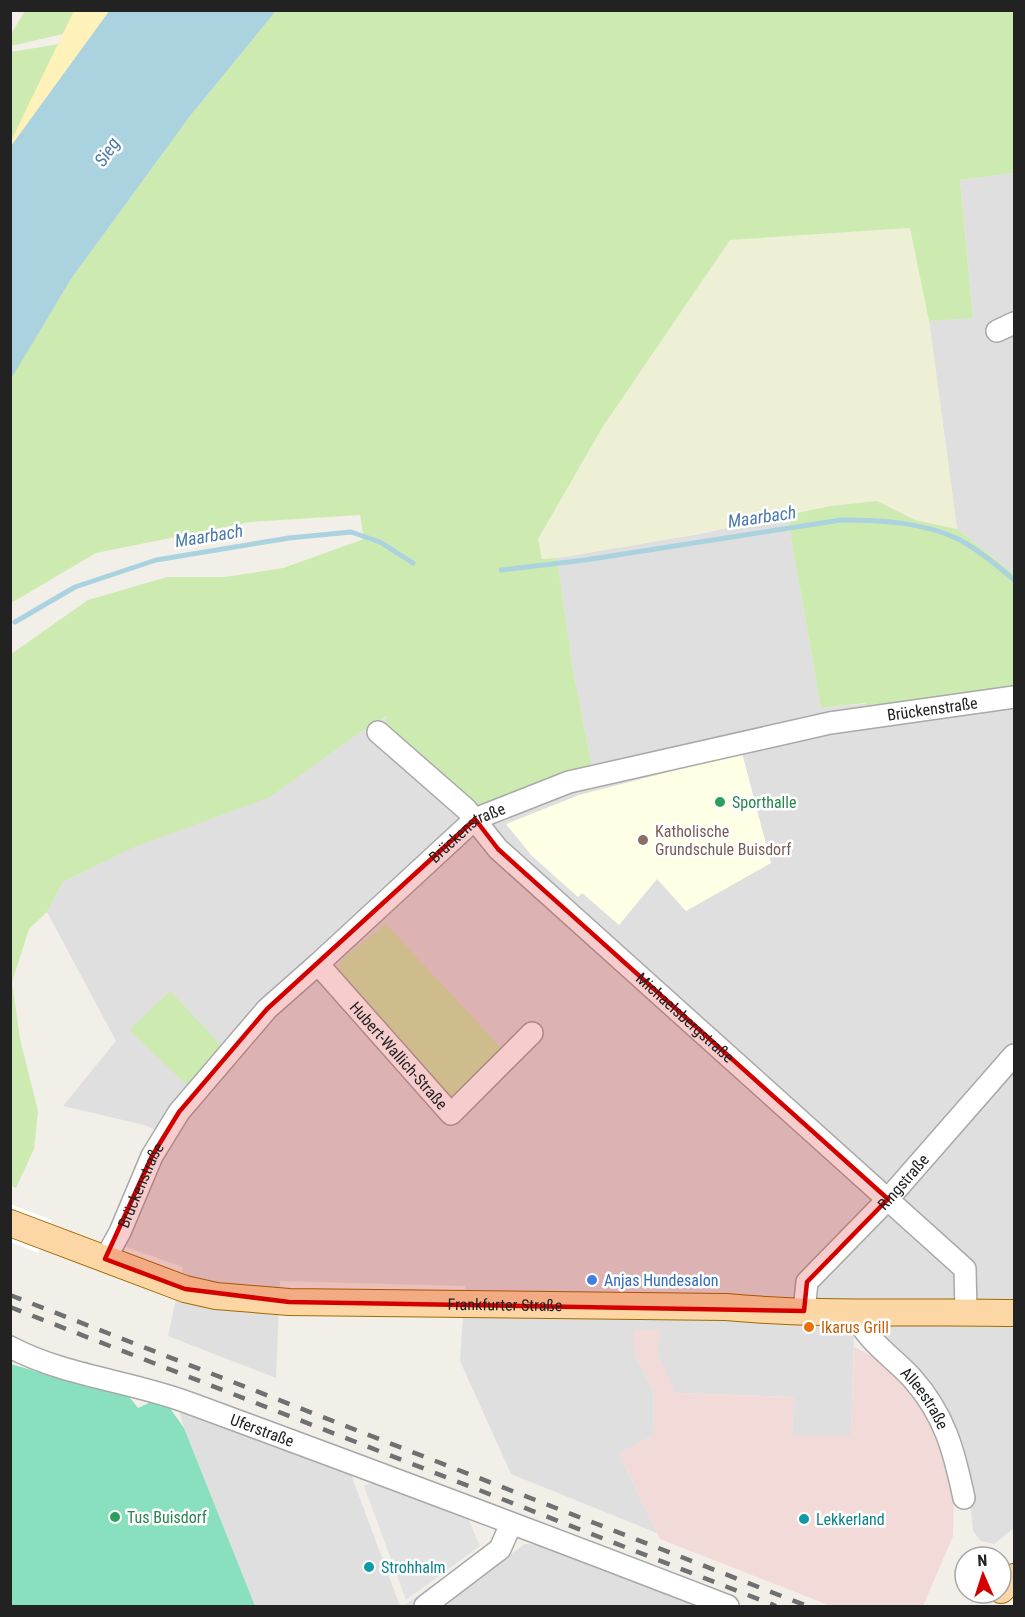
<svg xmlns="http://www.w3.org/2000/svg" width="1025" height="1617" viewBox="0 0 1025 1617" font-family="'Roboto Condensed',sans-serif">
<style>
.residential{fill:#e0dfdf}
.commercial{fill:#f2dad9}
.education{fill:#ffffe5}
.farmland{fill:#eef0d5}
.grass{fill:#cdebb0}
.sand{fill:#fff1ba}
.pitch{fill:#88e0be}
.parking{fill:#e2e2e2}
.water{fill:#aad3df}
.pier{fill:#fff}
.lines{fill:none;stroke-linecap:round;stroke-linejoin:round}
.stream{stroke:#aad3df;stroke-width:5}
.minor-casing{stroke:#a9a9a9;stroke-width:24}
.major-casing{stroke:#a06b00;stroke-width:28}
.minor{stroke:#fff;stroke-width:21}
.major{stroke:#fcd6a4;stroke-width:26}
.rail{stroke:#707070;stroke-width:4.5;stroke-dasharray:12 12;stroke-linecap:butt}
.marked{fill:#d40000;fill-opacity:0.2;stroke:#d40000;stroke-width:4.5;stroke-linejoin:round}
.leisure-dot{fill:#2e9e5b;stroke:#fff;stroke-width:2}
.education-dot{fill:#8d6e63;stroke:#fff;stroke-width:2}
.shop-dot{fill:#3f7fe0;stroke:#fff;stroke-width:2}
.food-dot{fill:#e8710a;stroke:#fff;stroke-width:2}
.culture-dot{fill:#0f9aa8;stroke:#fff;stroke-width:2}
.labels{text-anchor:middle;stroke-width:5;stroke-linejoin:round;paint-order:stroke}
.street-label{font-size:16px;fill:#222;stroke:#fff}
.leisure-label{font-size:16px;fill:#27864d;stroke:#fff;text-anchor:start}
.education-label{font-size:16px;fill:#785e54;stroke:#fff;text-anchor:start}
.shop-label{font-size:16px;fill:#366cbe;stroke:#fff;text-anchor:start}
.food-label{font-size:16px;fill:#c56008;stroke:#fff;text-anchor:start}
.culture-label{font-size:16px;fill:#0d838f;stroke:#fff;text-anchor:start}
.water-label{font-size:18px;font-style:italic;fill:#4a7aab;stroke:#fff}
</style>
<rect width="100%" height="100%" fill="#f2efe9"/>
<path class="residential" d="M1014,173V574L957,529L929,321L973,317L960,180Z
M787,515L821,708L1014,689V1528L994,1544L981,1541L973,1531L967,1469L951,1422L922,1372L879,1333H854L851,1436L792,1435L794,1397L675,1393L657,1354L634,1353L653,1390L654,1435L619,1454L657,1533L511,1474L460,1361L465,1286L280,1281L276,1378L168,1336L183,1267L106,1240L156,1130L144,1125L63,1106L116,1041L47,912L63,882L359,733L388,716L593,772L573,670L557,558L699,534Z
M177,1403L349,1469L400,1606H255L184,1428Z
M525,1544L544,1545L703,1606H438Z"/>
<path class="commercial" d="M634,1330H660L657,1354L676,1393L794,1397L792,1435H851L854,1347L874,1357L921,1398L954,1478L953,1536L923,1606H831L660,1539L619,1454L654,1435L653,1390L634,1353Z"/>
<path class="education" d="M742,753L771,863L686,911L657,879L619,925L582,893L578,897L532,856L506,824L579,795Z"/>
<path class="farmland" d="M911,228L929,321L957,529L915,520L877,501L831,506L699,534L557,558L542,559L538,539L602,428L730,240Z"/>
<path class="grass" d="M25,11H74L63,34L11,46V34Z
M276,11H1014V173L960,180L973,318L929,321L910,228L730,240L602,428L538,539L542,559L557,558L573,670L593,772L475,812L385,730L387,716L359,733L270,797L132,848L63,882L47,912L29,929L12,982L20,1039L38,1111L34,1149L16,1188L10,1185L11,654L88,600L167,577H225L283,568L364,539L360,515L250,522L96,553L11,603L10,379L71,279L190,116Z
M59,44L11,143V52Z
M877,501L915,520L957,529L1014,574V689L869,709L865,703L821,708L787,515L831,506Z
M386,924L503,1050L451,1100L342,979L339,965L344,957Z
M170,991L221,1045L187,1085L129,1030Z"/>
<path class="sand" d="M74,11H110L11,146L10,143Z"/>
<path class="pitch" d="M11,1364L75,1383L127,1394L138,1408L162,1397L184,1428L255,1606H11Z"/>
<path class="parking" d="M373,1483L456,1511L468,1519L480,1546L406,1600L364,1486Z
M483,1549L488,1554L415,1606H403Z"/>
<path class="water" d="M110,10L276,11L190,116L71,279L11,379V146Z"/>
<path class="pier" d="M10,1204L52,1220L38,1253L11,1242Z"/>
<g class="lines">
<path class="stream" d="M501,570L585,560L841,520C880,520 923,522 958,539C979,550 997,565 1014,580
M15,622L75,587L156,560L289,538L351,532L380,542L413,563"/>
<g class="minor-casing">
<g id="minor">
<path d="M997,331L1014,323"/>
<path id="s1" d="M378,732L466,809L498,849L965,1269L966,1312"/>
<path id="s2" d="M318,964L451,1114L532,1033"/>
<path id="s3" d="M105,1259L120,1232L152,1156L179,1112L267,1009L318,964L475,819L569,782L830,723L1014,697"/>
<path id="s4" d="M804,1311L807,1282L888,1199L1014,1055"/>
<path id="s5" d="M855,1313C865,1340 893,1357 912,1378C945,1415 954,1451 964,1498"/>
<path id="s6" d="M10,1347C67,1377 133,1381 192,1404C371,1470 550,1537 728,1606"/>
<path d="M425,1606L500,1549L511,1524"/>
</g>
</g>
<g class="major-casing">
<g id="major">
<path id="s7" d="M10,1223L185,1289L216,1296L289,1302L726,1307C822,1316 918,1311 1014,1313"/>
<path d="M1001,1590L1014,1577"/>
</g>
</g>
<use href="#minor" class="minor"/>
<use href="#major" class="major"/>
<path class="rail" d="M10,1295L807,1606
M10,1307L776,1606"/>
</g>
<path class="marked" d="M475,819L498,849L888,1199L807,1282L804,1311L289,1302L185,1289L105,1259L152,1156L179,1112L267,1009Z"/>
<g class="leisure-dot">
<circle cx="720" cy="802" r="6"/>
<circle cx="115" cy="1517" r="6"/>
</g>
<circle class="education-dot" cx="643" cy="840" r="6"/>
<circle class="shop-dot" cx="592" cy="1280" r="6"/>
<circle class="food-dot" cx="809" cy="1327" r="6"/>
<g class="culture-dot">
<circle cx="804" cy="1519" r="6"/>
<circle cx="369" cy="1567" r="6"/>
</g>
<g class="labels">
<g class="street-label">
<text dy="6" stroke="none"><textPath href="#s3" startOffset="1054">Brückenstraße</textPath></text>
<text dy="6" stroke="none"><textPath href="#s3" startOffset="568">Brückenstraße</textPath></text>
<text dy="6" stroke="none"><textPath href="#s1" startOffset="420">Michaelsbergstraße</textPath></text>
<text dy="6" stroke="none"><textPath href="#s2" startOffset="122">Hubert-Wallich-Straße</textPath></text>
<text dy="6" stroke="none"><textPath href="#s4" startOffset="168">Ringstraße</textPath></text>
<text dy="6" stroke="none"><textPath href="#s3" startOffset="82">Brückenstraße</textPath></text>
<text dy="6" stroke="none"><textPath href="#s7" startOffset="508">Frankfurter Straße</textPath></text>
<text dy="6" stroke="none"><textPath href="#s5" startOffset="111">Alleestraße</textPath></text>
<text dy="6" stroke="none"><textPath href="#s6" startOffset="266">Uferstraße</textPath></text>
</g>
<g class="leisure-label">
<text x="732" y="808">Sporthalle</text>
<text x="127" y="1523">Tus Buisdorf</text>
</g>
<g class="education-label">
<text x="655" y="837">Katholische<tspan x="655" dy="18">Grundschule Buisdorf</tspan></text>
</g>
<g class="shop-label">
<text x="604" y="1286">Anjas Hundesalon</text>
</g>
<g class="food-label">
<text x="821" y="1333">Ikarus Grill</text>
</g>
<g class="culture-label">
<text x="816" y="1525">Lekkerland</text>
<text x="381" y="1573">Strohhalm</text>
</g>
<g class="water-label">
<text transform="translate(107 152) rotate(-56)" y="6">Sieg</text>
<text transform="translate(762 517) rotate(-8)" y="6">Maarbach</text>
<text transform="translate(209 536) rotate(-9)" y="6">Maarbach</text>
</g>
</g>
<rect width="1025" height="1617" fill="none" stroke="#222222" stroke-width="24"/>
<g transform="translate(983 1575) rotate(357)"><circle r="28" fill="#ffffff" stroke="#a7a7a7" stroke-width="1.5"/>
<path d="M0-4.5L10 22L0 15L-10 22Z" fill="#d40000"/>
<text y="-9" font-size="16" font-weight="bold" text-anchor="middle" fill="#222222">N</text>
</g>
</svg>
